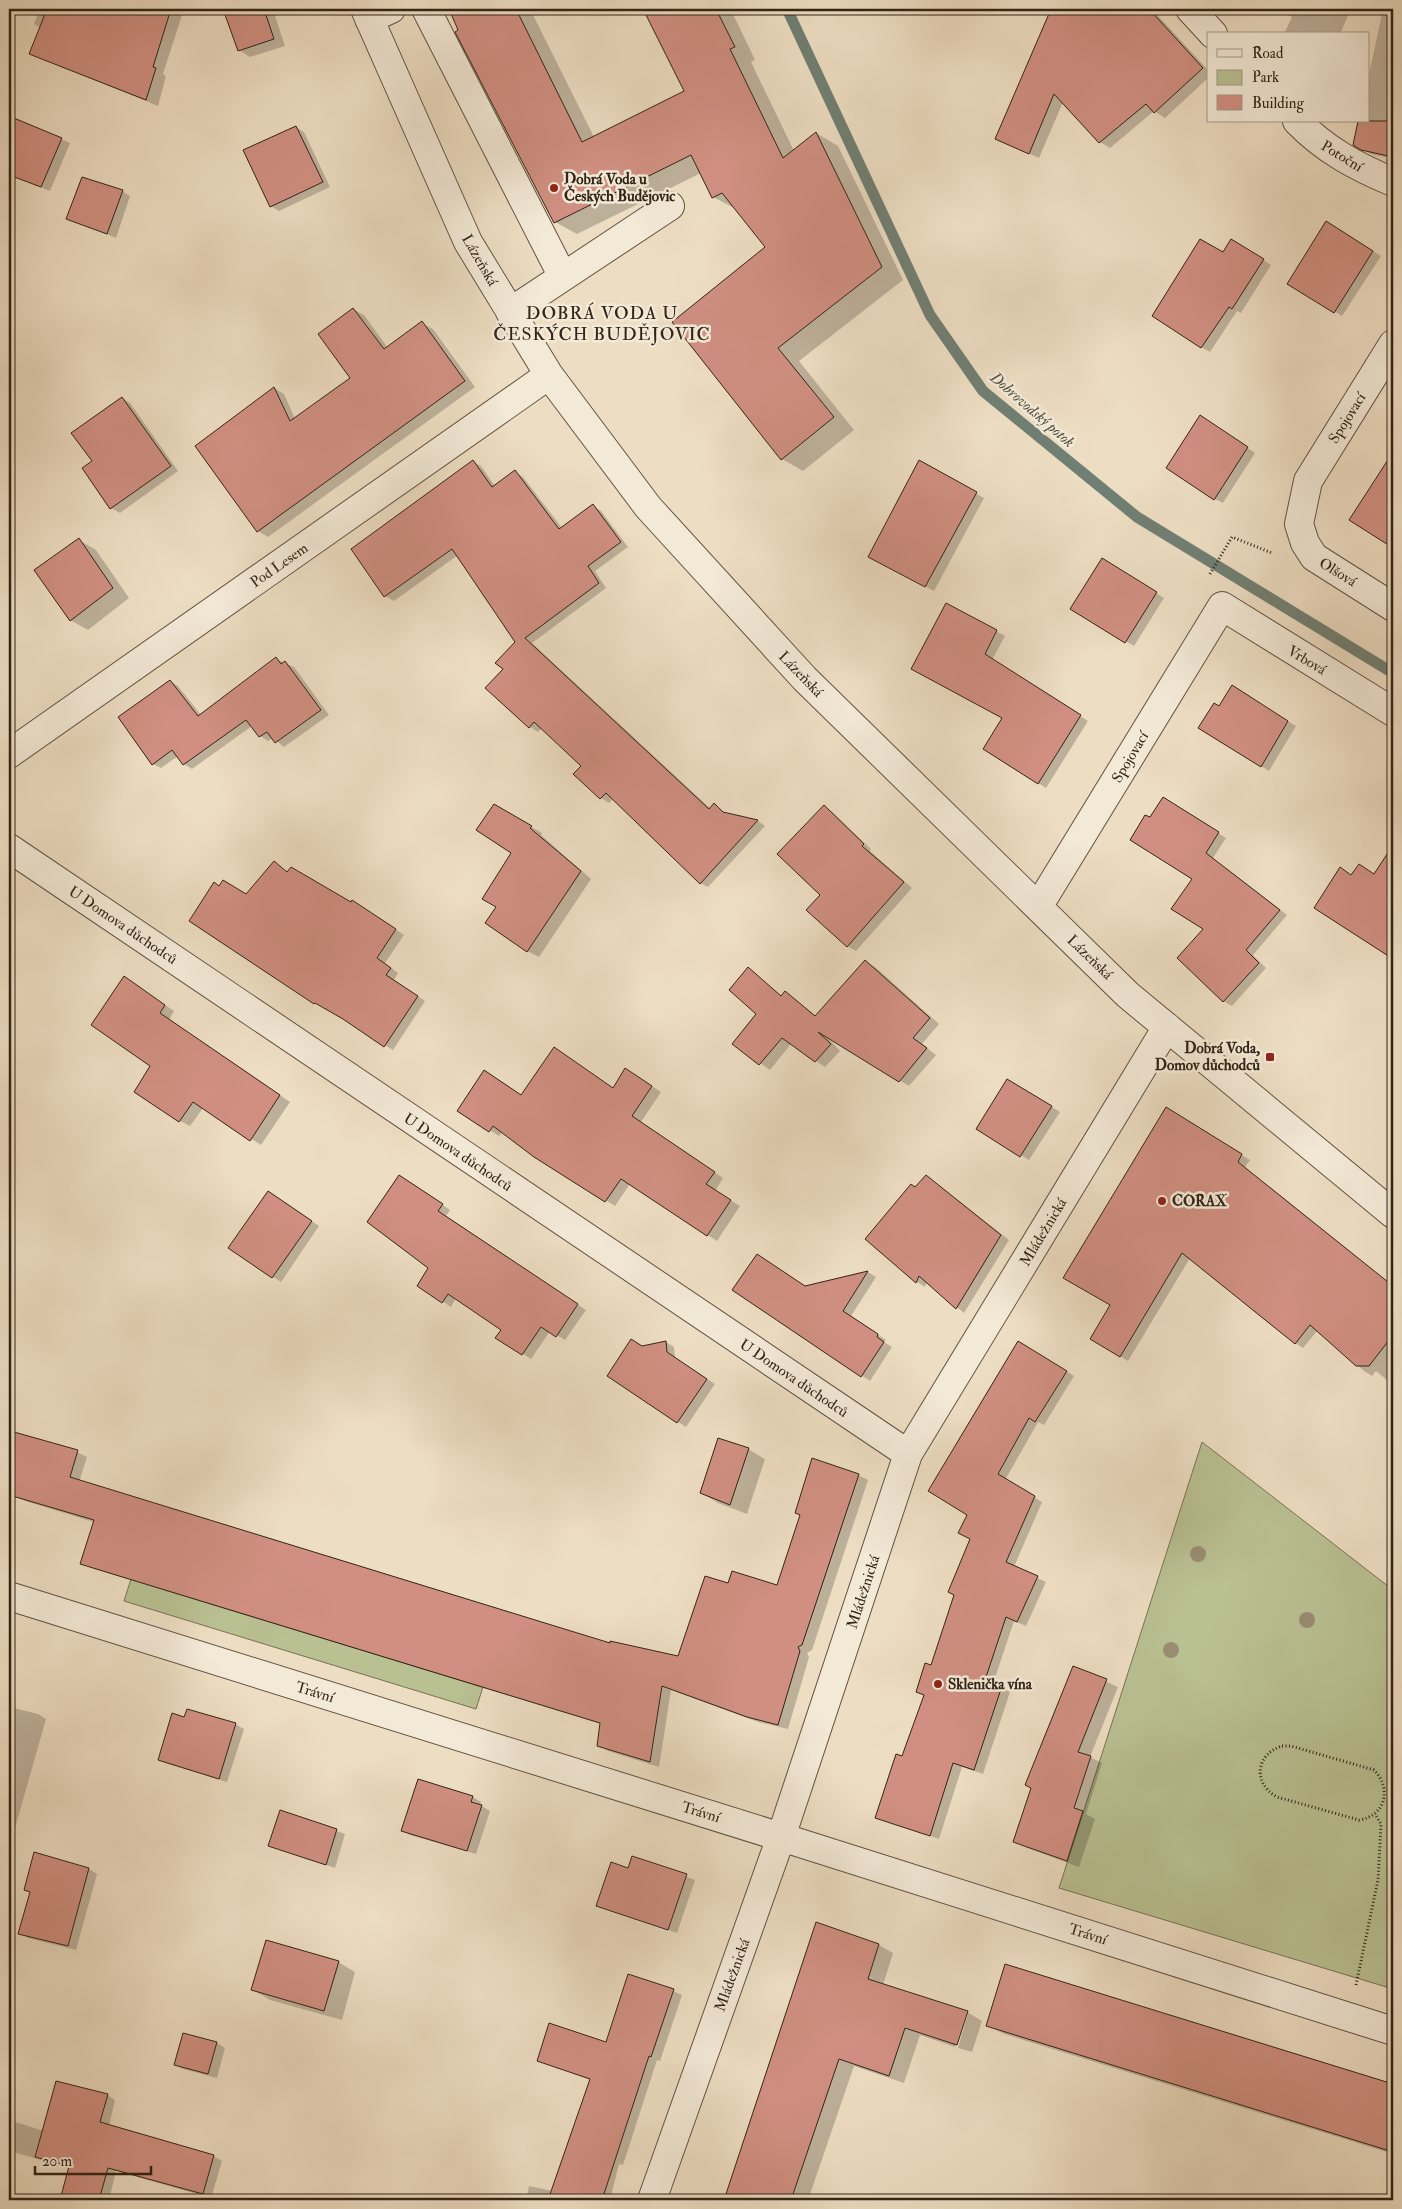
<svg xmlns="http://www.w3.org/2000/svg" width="1402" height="2209" viewBox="0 0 1402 2209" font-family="'IM FELL Double Pica',serif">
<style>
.green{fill:#b9c092;stroke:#767254}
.shadow{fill:#0003}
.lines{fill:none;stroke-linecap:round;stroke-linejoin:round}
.stream{stroke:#707f73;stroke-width:11}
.building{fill:#d08f81;stroke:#322416}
.minor-casing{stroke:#615241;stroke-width:30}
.path{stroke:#322416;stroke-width:3;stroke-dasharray:1 2.5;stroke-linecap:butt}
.minor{stroke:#f3e9d7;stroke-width:28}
.tree{fill:#998d74}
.poi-dot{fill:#8f2418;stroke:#f3e9d7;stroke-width:2}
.labels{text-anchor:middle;stroke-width:5;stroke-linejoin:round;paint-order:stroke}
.street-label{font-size:15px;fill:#322416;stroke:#f3e9d7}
.poi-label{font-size:15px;font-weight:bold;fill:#322416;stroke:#f3e9d7;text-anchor:start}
.water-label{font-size:16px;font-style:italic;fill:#515244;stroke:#f3e9d7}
.quarter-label{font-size:18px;letter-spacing:1px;fill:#322416;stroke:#f3e9d7}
</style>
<rect width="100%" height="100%" fill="#edddc2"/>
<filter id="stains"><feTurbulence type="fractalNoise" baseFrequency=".004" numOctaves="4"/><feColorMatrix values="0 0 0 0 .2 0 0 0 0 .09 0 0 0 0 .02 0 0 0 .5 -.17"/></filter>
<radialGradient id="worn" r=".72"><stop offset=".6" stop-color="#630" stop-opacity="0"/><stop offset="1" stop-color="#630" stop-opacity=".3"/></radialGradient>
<path class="green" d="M1202,1442L1393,1590V1989L1059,1888Z
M131,1579L483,1687L476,1709L124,1601Z"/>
<path class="shadow" d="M40,9H184L163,74L166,76L158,106L31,54L41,28L34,24Z
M224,9H298L275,16L285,46L250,57L239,50Z
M466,9H530L594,137L685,92L646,14L656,9H724L733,14L755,60L751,62L794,151L816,133L838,146L903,280L799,361L854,430L803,471L782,459L766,247L736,209L713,197L701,173L577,234L555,222L453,15Z
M1053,9H1152L1208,70V78L1165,118L1154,111L1110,148L1100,142L1063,102L1039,158L1007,144L997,139Z
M1273,9H1351L1340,34H1284L1292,17Z
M1383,9H1393V159L1371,154L1354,144L1368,121V79Z
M9,117L70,143L50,191L9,175Z
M296,127L304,132L330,187L279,211L271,206Z
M122,191L130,196L116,238L68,218Z
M1335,227L1381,256L1342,316L1289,283Z
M1240,245L1271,265L1241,313L1237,311L1210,352L1201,347L1224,254Z
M353,309L364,315L388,348L422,323L433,329L475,387L268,537L258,531L274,388L284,394L295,419L352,378Z
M122,398L130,403L178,471L120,513L111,508L93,461Z
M1208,422L1255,453L1223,503L1215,499Z
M473,462L481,466L495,486L515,472L523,477L562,528L593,506L601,511L628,547L595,571L606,588L532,643L711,809L714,805L727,814L758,821L765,826L708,887L700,883L613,799L609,803L601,798L575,774L583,766L542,728L538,732L530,727L487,688L505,669L516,642L458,555L394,601L385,596L353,549Z
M920,462L984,498L934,591L878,561Z
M9,466L14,469L9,483Z
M1393,466V546L1351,519Z
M79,540L96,550L129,598L88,630L70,620Z
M1110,564L1164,598L1134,646L1072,609Z
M947,605L1005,636L992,660L1088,721L1046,788L1038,783Z
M276,659L294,667L329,715L284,747L273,738L268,741L260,736L252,726L192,769L184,764L178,756L161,768L153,764L170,681L178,686L201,715Z
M1240,692L1296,726L1269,771L1261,766L1219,708Z
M1171,803L1226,838L1213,858L1287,915L1253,955L1266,968L1232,1006L1223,1001L1193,878L1151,819Z
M495,805L542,833L541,835L591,879L539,957L527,951L513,853Z
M824,807L832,812L871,849L870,851L912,888L856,951L847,946L822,895Z
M274,863L288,872L360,906L404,935L385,963L398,973L394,980L425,1001L393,1050L323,1007L314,1003L220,887L246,895Z
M1367,870L1393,896V957L1316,907L1352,876Z
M865,962L875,967L939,1024L922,1044L936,1055L909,1086L826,1036L840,1051L825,1067L791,1044L770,1070L734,1044L758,1014L748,969L782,996L785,993L795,999L816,1016Z
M134,984L174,1011L169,1020L290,1102L261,1145L203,1108L190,1126L180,1121Z
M635,1075L661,1092L641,1122L723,1178L715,1191L740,1206L717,1241L630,1184L615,1206L535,1156L503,1131L499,1136L459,1110L522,1096L613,1089Z
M1008,1080L1060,1112L1029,1160L977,1129Z
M1166,1109L1250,1160L1245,1167L1393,1286V1385L1376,1371L1372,1376L1364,1371L1318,1330L1303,1348L1295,1343L1190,1258L1128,1361L1091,1339L1112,1305Z
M927,1176L1009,1240L964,1313L927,1282L925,1287L917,1282L866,1239Z
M408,1181L450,1210L446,1216L586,1310L565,1340L550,1331L531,1359L497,1337L502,1329L456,1298L451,1307L418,1285L430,1267Z
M276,1197L319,1226L281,1282L230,1248Z
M868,1272L876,1277L851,1316L886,1340L884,1342L892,1347L870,1381L734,1290L806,1287Z
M666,1342L674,1347L675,1358L715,1384L686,1427L608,1376L643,1347Z
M1019,1342L1074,1376L1044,1425L1038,1422L1005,1480L1042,1502L1014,1567L1046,1582L1026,1626L1014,1621L993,1684L1010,1692L983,1774L962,1767L939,1839L876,1817L903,1758L925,1696L917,1692L932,1666L972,1539L968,1515Z
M14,1433L77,1452L87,1457L79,1482L611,1645L679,1658L729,1585L778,1586L858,1475L868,1480L812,1650L807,1653L809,1657L788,1729L758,1722L671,1690L659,1767L608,1751L598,1745L601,1724L91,1568L82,1563L94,1522L25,1501L15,1496L16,1494L9,1491V1452Z
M748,1449L765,1459L747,1514L718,1503L701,1493Z
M1074,1667L1118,1687L1090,1757L1102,1763L1086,1814L1095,1819L1079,1867L1027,1848L1015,1842Z
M9,1707L38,1714L46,1719L9,1849Z
M235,1724L244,1729L227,1782L168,1764L159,1760Z
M418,1781L473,1797L481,1802L480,1805L490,1811L476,1854L410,1835L402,1830Z
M281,1811L345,1834L335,1868L270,1845Z
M35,1854L89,1869L97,1874L76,1950L28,1938L20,1933L31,1892Z
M633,1858L695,1880L677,1933L598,1905L629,1869Z
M816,1924L879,1945L893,1953L883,1985L967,2012L982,2021L972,2052L958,2048L968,2014H966L955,2047L920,2035L904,2083L854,2066L808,2200H724Z
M338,1962L355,1972L342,2020L270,2000L253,1990Z
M1006,1966L1393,2086V2154L1004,2034L987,2025Z
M673,1991L682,1995L660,2061L657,2060L623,2165L619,2164L610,2200H526L529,2186L553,2191L591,2080L538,2060L607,2043Z
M217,2043L225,2048L217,2078L183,2069L175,2064Z
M107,2095L115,2100L109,2126L214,2156L222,2161L211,2198L116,2171L109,2200H61L70,2168L9,2151V2120L44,2131Z"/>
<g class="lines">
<path class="stream" d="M787,9L930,315L983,391L1137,517L1393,673"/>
</g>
<path class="building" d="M47,9H171L153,67L156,68L146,100L29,54Z
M223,9H264L274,39L238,51Z
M449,9H516L582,142L684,91L643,9H716L735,47L730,49L783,158L816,132L882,267L778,348L834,417L781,460L672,322L765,247L722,193L712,198L691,155L554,223L455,32L458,30Z
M1051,9H1149L1203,68L1154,113L1146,104L1099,143L1054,94L1029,154L995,139Z
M9,116L62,138L41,187L9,175Z
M1358,121H1393V157L1361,150L1353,145Z
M296,126L323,182L270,207L243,150Z
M82,177L123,190L107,234L66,219Z
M1326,221L1373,251L1334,313L1287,284Z
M1200,239L1223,252L1231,239L1264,259L1232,309L1229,307L1201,348L1152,316Z
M353,308L384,349L422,321L465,381L257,532L195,446L274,387L290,421L350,378L318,334Z
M122,397L171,466L110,509L82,468L92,461L71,433Z
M1200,415L1248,447L1214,500L1166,468Z
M1393,452V548L1349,520Z
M473,460L492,487L515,470L559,529L593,504L621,542L588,566L599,583L525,638L709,809L714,803L723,812L758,820L700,884L606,793L600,799L573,774L581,766L534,722L529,728L485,688L503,669L495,663L515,642L452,549L384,597L351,549Z
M919,460L977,492L925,587L868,557Z
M79,538L113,588L70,621L34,570Z
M1102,558L1157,592L1125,643L1070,609Z
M946,603L997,630L985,654L1081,715L1038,784L983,749L1002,718L911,669Z
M276,657L281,664L285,661L321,710L275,743L267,732L259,737L246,720L183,765L172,750L152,765L118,717L170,680L198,716Z
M1232,685L1288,721L1261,767L1198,728L1214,703L1219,706Z
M1163,797L1219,832L1206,853L1280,910L1246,950L1259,963L1223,1002L1177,958L1203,929L1171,909L1192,879L1130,840L1145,815L1150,817Z
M494,804L532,826L530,828L581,871L527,952L485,923L496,907L482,899L511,853L476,830Z
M824,805L864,844L862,846L904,882L847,947L806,910L820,895L777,854Z
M1393,845V959L1314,908L1340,867L1351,875L1359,864L1374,874Z
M274,861L287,872L291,867L351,902L352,900L396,929L377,958L391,968L386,975L418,996L384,1047L343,1019L315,1003L314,1004L189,921L214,882L219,886L223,880L246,894Z
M865,960L930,1018L913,1038L927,1048L899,1082L818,1032L831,1044L815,1062L782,1038L759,1065L732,1044L756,1014L729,990L748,967L781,996L785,991L815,1016Z
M124,976L165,1005L160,1013L280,1095L250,1141L193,1102L179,1122L134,1092L150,1066L91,1025Z
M554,1047L613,1088L625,1068L652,1086L632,1116L715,1172L706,1184L731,1200L707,1236L621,1179L605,1202L534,1157L493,1126L489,1132L457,1111L484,1070L521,1095Z
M1007,1079L1052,1106L1020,1157L976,1129Z
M1166,1107L1242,1154L1238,1162L1393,1286V1335L1369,1366H1356L1310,1325L1295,1344L1182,1253L1120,1357L1090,1339L1110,1305L1063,1278Z
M399,1175L443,1204L438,1211L578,1304L556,1337L541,1327L522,1355L495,1338L501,1330L448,1294L442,1303L417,1286L428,1268L367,1222Z
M926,1175L1001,1235L956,1309L919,1276L916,1283L865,1239L911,1184L915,1187Z
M268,1191L312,1221L272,1278L228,1248Z
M757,1254L805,1286L868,1271L843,1311L878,1334L877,1337L884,1342L861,1377L732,1290Z
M631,1339L642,1346L666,1341L667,1352L707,1379L677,1423L607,1376Z
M1018,1341L1067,1371L1035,1422L1029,1418L998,1474L1035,1496L1006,1562L1038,1576L1017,1622L1006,1617L985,1680L1002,1686L974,1770L953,1763L930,1836L875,1818L896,1754L902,1756L924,1695L916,1692L925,1663L931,1665L954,1595L948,1592L970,1539L958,1533L967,1515L928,1491Z
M14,1432L78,1450L70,1477L610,1643V1641L678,1656L705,1576L728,1583L732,1571L777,1585L800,1515L795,1513L812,1458L859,1474L802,1645L798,1647L800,1651L778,1725L747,1717L662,1686L650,1762L597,1746L600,1723L80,1564L94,1520L9,1495V1448Z
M718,1438L749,1448L730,1505L700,1493Z
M1073,1666L1107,1679L1078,1752L1091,1756L1074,1808L1083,1811L1067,1861L1013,1842L1031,1788L1025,1785Z
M187,1709L236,1723L219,1779L158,1760L172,1713L184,1717Z
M418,1779L473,1796L471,1802L482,1805L467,1851L401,1831Z
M280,1810L337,1829L326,1865L268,1846Z
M34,1852L89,1868L68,1946L18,1934L30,1892L24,1890Z
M632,1856L687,1874L668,1930L596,1906L611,1862L628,1868Z
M816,1922L879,1944L868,1979L968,2011L957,2045L905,2028L889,2076L839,2059L791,2200H724Z
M266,1940L339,1961L324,2011L251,1990Z
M1005,1964L1393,2084V2152L986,2026Z
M628,1974L674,1989L651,2057L649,2056L602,2200H548L590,2079L537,2061L549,2023L606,2042Z
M183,2033L217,2042L208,2074L174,2065Z
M56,2081L108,2094L100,2122L214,2155L203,2194L108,2168L99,2200H60L69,2166L35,2157Z"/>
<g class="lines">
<g class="minor-casing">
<path id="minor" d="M365,9L468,242L549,375L648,507L805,679L1128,995L1393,1214
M426,9L563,277
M1190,9L1213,34
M369,19L391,9
M1297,121C1325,150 1357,167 1393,182
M510,312L670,206
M1393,344L1308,481L1299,524L1305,543L1314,557L1393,607
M9,754L549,375
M9,848L908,1454
M1038,907L1222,606L1393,712
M9,1596L781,1837L1393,2031
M652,2200L781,1837L908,1454L1167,1027"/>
</g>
<path class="path" d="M1210,574L1232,537L1272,553
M1282,1746H1291L1374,1770C1392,1788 1386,1816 1359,1820L1277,1797C1252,1783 1256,1754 1282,1746Z
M1356,1985L1378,1880L1381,1824L1375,1814"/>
<use href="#minor" class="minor"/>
</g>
<g class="tree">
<circle cx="1198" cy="1554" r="8"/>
<circle cx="1307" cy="1620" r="8"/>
<circle cx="1171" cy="1650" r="8"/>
</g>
<g class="poi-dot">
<circle cx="554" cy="188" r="5"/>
<rect x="1265" y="1052" width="10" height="10" rx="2.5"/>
<circle cx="1162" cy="1201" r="5"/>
<circle cx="938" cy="1684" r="5"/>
</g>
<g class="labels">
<g class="street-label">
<text transform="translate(1342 156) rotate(31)" y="5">Potoční</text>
<text transform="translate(480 260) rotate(60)" y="5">Lázeňská</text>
<text transform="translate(1347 418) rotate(-58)" y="5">Spojovací</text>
<text transform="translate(279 565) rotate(-35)" y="5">Pod Lesem</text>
<text transform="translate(1338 572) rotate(32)" y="5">Olšová</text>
<text transform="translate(1307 660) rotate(31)" y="5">Vrbová</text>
<text transform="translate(801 674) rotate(46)" y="5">Lázeňská</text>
<text transform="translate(1130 757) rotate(-59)" y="5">Spojovací</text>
<text transform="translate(123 925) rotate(34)" y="5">U Domova důchodců</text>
<text transform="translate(1090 957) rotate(44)" y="5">Lázeňská</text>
<text transform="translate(458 1152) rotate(34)" y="5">U Domova důchodců</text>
<text transform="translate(1043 1232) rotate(-59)" y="5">Mládežnická</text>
<text transform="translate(794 1378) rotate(34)" y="5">U Domova důchodců</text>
<text transform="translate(863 1592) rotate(-72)" y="5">Mládežnická</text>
<text transform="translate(315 1692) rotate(17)" y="5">Trávní</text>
<text transform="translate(701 1812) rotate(17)" y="5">Trávní</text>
<text transform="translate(1088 1934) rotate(18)" y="5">Trávní</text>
<text transform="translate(732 1975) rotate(-70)" y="5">Mládežnická</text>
</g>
<g class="poi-label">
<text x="564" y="184">Dobrá Voda u<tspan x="564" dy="17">Českých Budějovic</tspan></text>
<text x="1260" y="1053" text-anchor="end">Dobrá Voda,<tspan x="1260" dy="17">Domov důchodců</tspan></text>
<text x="1172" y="1206">CORAX</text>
<text x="948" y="1689">Sklenička vína</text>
</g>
<g class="water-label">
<text transform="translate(1033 409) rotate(41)" y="6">Dobrovodský potok</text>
</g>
<g class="quarter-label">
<text x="602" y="319">DOBRÁ VODA U<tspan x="602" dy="21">ČESKÝCH BUDĚJOVIC</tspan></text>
</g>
</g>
<rect width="1402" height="2209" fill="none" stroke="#edddc2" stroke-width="30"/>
<rect x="10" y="10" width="1382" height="2189" fill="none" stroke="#322416" stroke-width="2.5"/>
<rect x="15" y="15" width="1372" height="2179" fill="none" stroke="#322416"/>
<rect x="1207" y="32" width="162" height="90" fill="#f3e9d7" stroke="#a69a8a"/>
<rect x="1217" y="49" width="25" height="8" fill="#f3e9d7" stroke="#a69a8a"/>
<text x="1252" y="58" font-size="15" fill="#322416">Road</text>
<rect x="1217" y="70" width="25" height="15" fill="#b9c092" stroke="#a69a8a"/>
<text x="1252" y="82" font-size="15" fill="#322416">Park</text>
<rect x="1217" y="95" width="25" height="15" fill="#d08f81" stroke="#a69a8a"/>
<text x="1252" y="108" font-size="15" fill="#322416">Building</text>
<path d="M35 2166v8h116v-8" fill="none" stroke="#322416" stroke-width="2.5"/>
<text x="42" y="2166" font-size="15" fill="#322416" stroke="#f3e9d7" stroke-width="4" paint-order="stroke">20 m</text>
<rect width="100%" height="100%" filter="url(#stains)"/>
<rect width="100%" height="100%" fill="url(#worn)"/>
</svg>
